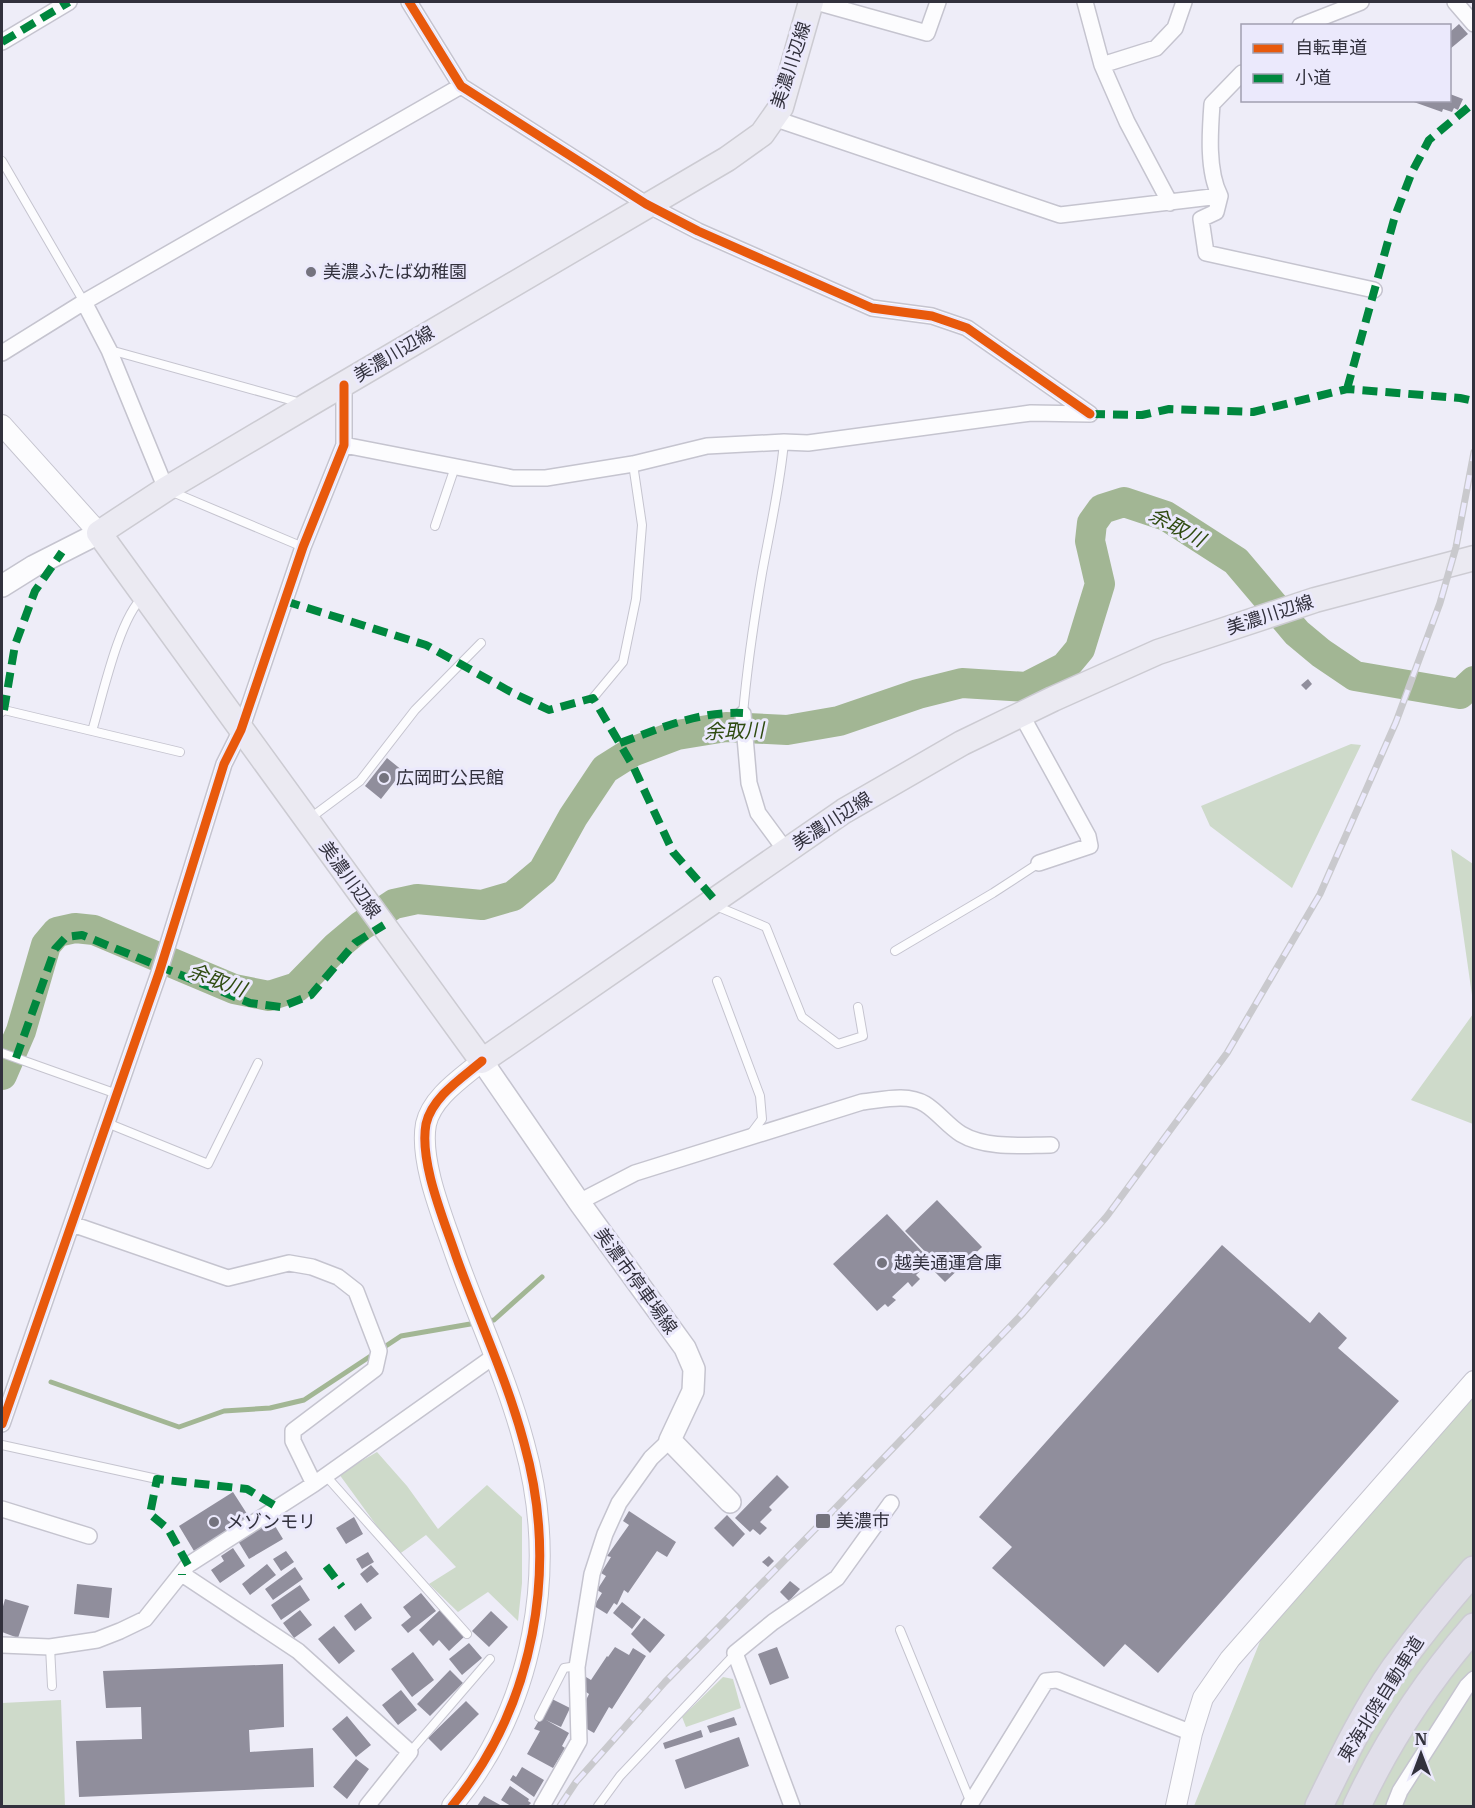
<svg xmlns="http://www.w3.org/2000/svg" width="1475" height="1808" viewBox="0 0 1475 1808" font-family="'IBM Plex Serif','Noto Sans JP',serif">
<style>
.green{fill:#cedaca}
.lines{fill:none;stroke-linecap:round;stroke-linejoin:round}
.stream{stroke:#a2b694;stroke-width:5}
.river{stroke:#a2b694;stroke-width:30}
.building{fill:#908e9c}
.service-casing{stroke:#c5c4cf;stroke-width:10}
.minor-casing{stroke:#c5c4cf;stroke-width:18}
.tertiary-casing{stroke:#c5c4cf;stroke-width:22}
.secondary-casing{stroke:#c5c4cf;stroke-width:24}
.primary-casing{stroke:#cccbd2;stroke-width:27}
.motorway-casing{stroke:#cccbd2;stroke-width:30}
.service{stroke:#fcfcfe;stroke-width:8}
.minor{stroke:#fcfcfe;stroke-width:15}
.tertiary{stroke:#fcfcfe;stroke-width:20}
.secondary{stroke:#fcfcfe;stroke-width:21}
.primary{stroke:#ebeaf2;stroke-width:24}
.motorway{stroke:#e1dfea;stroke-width:27}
.rail-casing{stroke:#c9c9cd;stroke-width:7}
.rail{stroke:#ebe9fc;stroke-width:4.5;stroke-dasharray:14;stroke-linecap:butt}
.quiet{stroke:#00873e;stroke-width:8;stroke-dasharray:15 8;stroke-linecap:butt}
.cycleway-casing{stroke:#ebe9fc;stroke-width:13}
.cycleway{stroke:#e8590c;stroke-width:9}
.poi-dot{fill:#74737e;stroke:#ebe9fc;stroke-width:2}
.labels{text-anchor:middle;stroke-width:6;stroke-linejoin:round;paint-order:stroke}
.street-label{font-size:18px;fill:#32313d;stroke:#ebe9fc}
.poi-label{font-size:18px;fill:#32313d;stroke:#ebe9fc;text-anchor:start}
.water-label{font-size:20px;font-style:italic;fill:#2f4b11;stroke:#ebe9fc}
</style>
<rect width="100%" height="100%" fill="#eeedf8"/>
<path class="green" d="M1351,744L1361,745L1292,888L1210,826L1201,806Z
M1451,849L1473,864V1002Z
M1473,1014L1474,1124H1473L1411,1100Z
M1473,1392V1806H1194L1263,1634Z
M377,1452L407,1486L438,1529L487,1485L522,1517V1583L518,1621L488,1592L458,1612L429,1584L456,1567L426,1535L398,1555L339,1474Z
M723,1677L733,1679L741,1708L686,1727L682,1717Z
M61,1700L65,1806H2V1703Z"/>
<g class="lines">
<path class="stream" d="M485,1321L494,1320L542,1277
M51,1382L179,1427L224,1411L270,1408L304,1400L401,1336L476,1323"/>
<path class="river" d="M2,1075L21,1031L46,945L57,932L75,928L94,930L234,989L269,996L297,987L336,947L361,926L394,904L417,899L482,905L513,896L543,871L573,817L605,769L632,752L677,735L726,727L787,730L839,721L918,694L962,683L1026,687L1065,667L1080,649L1100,584L1090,541L1092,523L1102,509L1124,502L1166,516L1236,561L1297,633L1321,653L1355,676L1460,694L1474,681"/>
</g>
<path class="building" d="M1459,24L1468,34L1450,49V32Z
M1450,94L1463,99L1458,110L1454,108L1452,112L1443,109L1442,112L1411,101L1450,100Z
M1308,679L1312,684L1306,690L1301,685Z
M387,758L403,771L381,799L365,786Z
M937,1200L982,1247L945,1282L932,1269L937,1264L905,1231Z
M887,1214L931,1261L916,1275L920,1279L912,1287L908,1282L892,1297L896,1300L888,1307L885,1304L877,1311L833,1264Z
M1222,1245L1310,1323L1319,1312L1347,1338L1338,1348L1399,1401L1158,1673L1125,1644L1104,1667L992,1568L1012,1547L979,1517Z
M777,1475L789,1487L769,1507L772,1510L760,1522L767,1528L760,1535L753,1529L750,1532L735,1518Z
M233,1492L249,1517L194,1551L179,1526Z
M629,1511L676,1542L667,1557L657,1551L628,1593L624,1590L617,1605L614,1603L607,1614L594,1606L602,1593L597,1590L606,1576L601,1573L611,1557L607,1556L629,1525L623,1521Z
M727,1515L745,1534L733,1547L714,1528Z
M354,1517L363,1534L346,1544L336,1528Z
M272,1521L283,1539L249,1559L238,1541Z
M233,1548L245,1566L220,1583L211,1570L224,1561L221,1556Z
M286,1551L294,1562L281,1571L273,1559Z
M368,1552L374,1562L362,1569L356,1559Z
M769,1556L774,1561L768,1567L762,1562Z
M267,1564L276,1575L250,1595L242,1584Z
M371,1565L379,1574L367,1583L360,1574Z
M295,1567L303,1579L273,1600L265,1589Z
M790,1581L800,1589L789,1601L780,1592Z
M77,1584L112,1588L109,1618L74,1614Z
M300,1585L310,1600L281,1620L271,1605Z
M421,1593L436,1611L408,1633L401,1625L411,1617L403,1607Z
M5,1599L29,1606L18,1638L2,1632V1610Z
M622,1602L641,1617L632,1629L613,1613Z
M361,1603L372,1618L355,1631L344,1616Z
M300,1610L312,1625L294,1638L283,1623Z
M440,1610L465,1636L449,1651L439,1640L433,1646L419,1630Z
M491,1611L508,1627L489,1647L472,1631Z
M644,1618L665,1635L650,1653L631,1634Z
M334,1626L355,1651L339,1664L318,1639Z
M469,1643L482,1658L462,1675L449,1659Z
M615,1647L629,1655L633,1648L646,1656L612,1709L609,1707L594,1733L587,1729L585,1702L589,1694L583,1690L586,1677L591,1680L607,1656L608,1657Z
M777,1647L789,1678L770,1685L758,1654Z
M413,1652L434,1680L412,1697L391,1669Z
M283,1664L284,1727L249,1730L250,1752L313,1748L314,1787L79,1797L76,1741L142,1739L141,1707L106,1708L103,1671Z
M450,1670L463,1683L430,1716L417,1704Z
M401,1690L417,1710L398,1725L382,1705Z
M552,1699L570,1708L561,1727L546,1720L569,1733L562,1746L565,1748L553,1768L527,1754L540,1731L534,1729L541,1717L543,1718Z
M466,1701L479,1714L441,1751L428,1738Z
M347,1716L371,1745L356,1757L332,1729Z
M734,1717L737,1725L710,1733L707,1726Z
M701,1730L703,1737L665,1749L663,1743Z
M739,1737L749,1766L685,1789L675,1760Z
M356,1759L369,1769L347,1799L333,1787Z
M522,1767L544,1780L534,1797L510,1780L513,1775L516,1777Z
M510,1786L529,1799L528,1801L531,1803L528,1806H511L501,1800Z
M484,1796L502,1806H477Z"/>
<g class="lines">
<g class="service-casing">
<path id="service" d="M2,161L84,302
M110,350L301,403
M170,491L303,547
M435,526L455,467
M143,597C119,618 102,698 92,731L180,752
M593,698L623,662L636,599L642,525L633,464
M2,712L4,710L92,731
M743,714C747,667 754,620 762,573C770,529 780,486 784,442
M309,819L360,781L415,710L481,643
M716,906L766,927L802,1017L838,1044L863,1036L858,1007
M895,951L993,893L1039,863
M717,981L760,1096L762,1119L750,1135
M2,1053L117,1094
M107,1123L208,1164L258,1063
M2,1445L157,1479
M326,1476L467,1634
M900,1630L971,1803
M50,1647L52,1686
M539,1717L564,1668L577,1666
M410,1752L490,1659
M598,1806L620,1776L735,1654"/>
</g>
<g class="minor-casing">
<path id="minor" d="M409,2L461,86L646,204L698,231L872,308L932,316L967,328L1090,414
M816,2L927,33L938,2
M1085,2L1102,65
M1455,2L1474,24
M1300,26L1361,2
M2,42L69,2
M773,118L1060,215L1220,196L1216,212L1201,219L1206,253L1374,290
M1220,196C1207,171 1210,131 1212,104L1242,73
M1170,203L1127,122L1102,65L1156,48L1175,28L1184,2
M84,302L109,350L166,489
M2,353L84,302L461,86
M344,445L513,478H546L633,464L707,446L784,442L808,443L1031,413L1090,414
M743,714L749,783L758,813L786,851
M1021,714L1088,836L1090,846L1039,863
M579,1202L635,1173L862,1102C882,1100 907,1093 925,1104C938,1112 948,1126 961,1134C986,1149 1023,1145 1051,1145
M72,1224L228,1278L289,1263L312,1267L338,1277L356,1291L379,1351L375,1369L293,1431V1441L314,1484
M2,1424L159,973L224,764L241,730L303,547L344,445V385
M2,1509L89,1536
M182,1574L298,1651L410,1752L367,1806
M2,1645L50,1647L97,1640L120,1631L145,1619L188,1565L314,1484L493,1357
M542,1806L579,1741L577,1667L592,1574L605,1534L619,1503L651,1458L670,1440
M792,1806L735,1653L773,1622L837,1578L891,1503
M969,1806L1046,1681L1057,1680L1192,1733
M1394,1806L1400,1791L1467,1686L1474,1679"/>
</g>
<g class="tertiary-casing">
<path id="tertiary" d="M2,425L99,533
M452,1806C535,1706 559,1568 524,1443C507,1379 478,1318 456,1256C444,1220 419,1162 426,1124C432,1097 462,1078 482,1061
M1176,1806L1192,1733L1203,1698L1230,1659L1474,1381"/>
</g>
<g class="secondary-casing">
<path id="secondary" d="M2,586L34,566L99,533
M482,1061L579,1202L685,1348L694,1369L693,1391L670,1440L730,1502"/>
</g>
<g class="primary-casing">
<path id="primary" d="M811,2L781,107L762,134L727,159L308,405L166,489L99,533L482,1061L844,811L962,743L1053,699L1158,652L1315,600L1474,558"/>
</g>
<g class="motorway-casing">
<path id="motorway" d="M1319,1806C1342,1759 1365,1711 1395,1668C1420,1634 1446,1602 1474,1570
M1357,1806C1387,1742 1427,1681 1474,1627"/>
</g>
<use href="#service" class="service"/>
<use href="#minor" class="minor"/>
<use href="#tertiary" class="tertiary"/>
<use href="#secondary" class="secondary"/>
<use href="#primary" class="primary"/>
<use href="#motorway" class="motorway"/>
<g class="rail-casing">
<path id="rail" d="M560,1806L576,1782L665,1682L823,1521L1023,1313L1107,1216L1227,1053L1320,894L1396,722L1440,603L1456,547L1474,452"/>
</g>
<use href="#rail" class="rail"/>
<path class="quiet" d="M2,42L69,2
M1347,389L1395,216L1412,172L1429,140L1471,105
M1090,414L1142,415L1169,409L1253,412L1347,389L1460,398L1474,401
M285,601L426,645L511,692L549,710L593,698L633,766L673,852L714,899
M4,710L15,645L35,591L62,552
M620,743C661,728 699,711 743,713
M16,1058L55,949L66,937L82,935L250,1003L281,1007L311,995L355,943L384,925
M188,1565L168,1529L150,1514L157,1479L247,1489L277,1507
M326,1566L342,1587
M182,1574V1575"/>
<g class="cycleway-casing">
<path id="cycleway" d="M409,2L461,86L646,204L698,231L872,308L932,316L967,328L1090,414
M2,1424L159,973L224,764L241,730L303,547L344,445V385
M452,1806C535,1706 559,1568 524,1443C507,1379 478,1318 456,1256C444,1220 419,1162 426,1124C432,1097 462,1078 482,1061"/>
</g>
<use href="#cycleway" class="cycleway"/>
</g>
<g class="poi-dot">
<circle cx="311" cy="272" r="6"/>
<circle cx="384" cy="778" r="6"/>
<circle cx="882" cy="1263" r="6"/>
<rect x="815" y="1513" width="16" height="16" rx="3"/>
<circle cx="214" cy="1522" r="6"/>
</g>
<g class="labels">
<g class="street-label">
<text transform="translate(791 65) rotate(-72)" y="6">美濃川辺線</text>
<text transform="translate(394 354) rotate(-31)" y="6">美濃川辺線</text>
<text transform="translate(1270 615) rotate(-18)" y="6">美濃川辺線</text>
<text transform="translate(832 821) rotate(-33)" y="6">美濃川辺線</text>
<text transform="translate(350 880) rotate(54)" y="6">美濃川辺線</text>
<text transform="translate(636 1281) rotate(54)" y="6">美濃市停車場線</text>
<text transform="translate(1381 1699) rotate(-58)" y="6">東海北陸自動車道</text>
</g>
<g class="poi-label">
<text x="323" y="278">美濃ふたば幼稚園</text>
<text x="396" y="784">広岡町公民館</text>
<text x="894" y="1269">越美通運倉庫</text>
<text x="836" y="1527">美濃市</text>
<text x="226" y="1528">メゾンモリ</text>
</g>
<g class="water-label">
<text transform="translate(1177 527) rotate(28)" y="7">余取川</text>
<text transform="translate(734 731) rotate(-2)" y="7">余取川</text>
<text transform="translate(217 980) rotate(20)" y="7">余取川</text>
</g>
</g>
<rect width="1475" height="1808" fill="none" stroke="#32313d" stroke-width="6"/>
<rect x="1241" y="24" width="210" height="78" fill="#ebe9fc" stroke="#a19fb0" stroke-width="1.5"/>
<rect x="1253" y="44" width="30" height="9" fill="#e8590c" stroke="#a19fb0" stroke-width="1.5"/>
<text x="1295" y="54" font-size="18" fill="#32313d">自転車道</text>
<rect x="1253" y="74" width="30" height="9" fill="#00873e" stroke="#a19fb0" stroke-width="1.5"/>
<text x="1295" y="84" font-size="18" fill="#32313d">小道</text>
<g transform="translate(1421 1754)" stroke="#ebe9fc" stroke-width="4.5" paint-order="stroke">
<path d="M0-4.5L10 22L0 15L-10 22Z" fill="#32313d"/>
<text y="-9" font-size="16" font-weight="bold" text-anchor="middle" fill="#32313d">N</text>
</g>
</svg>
